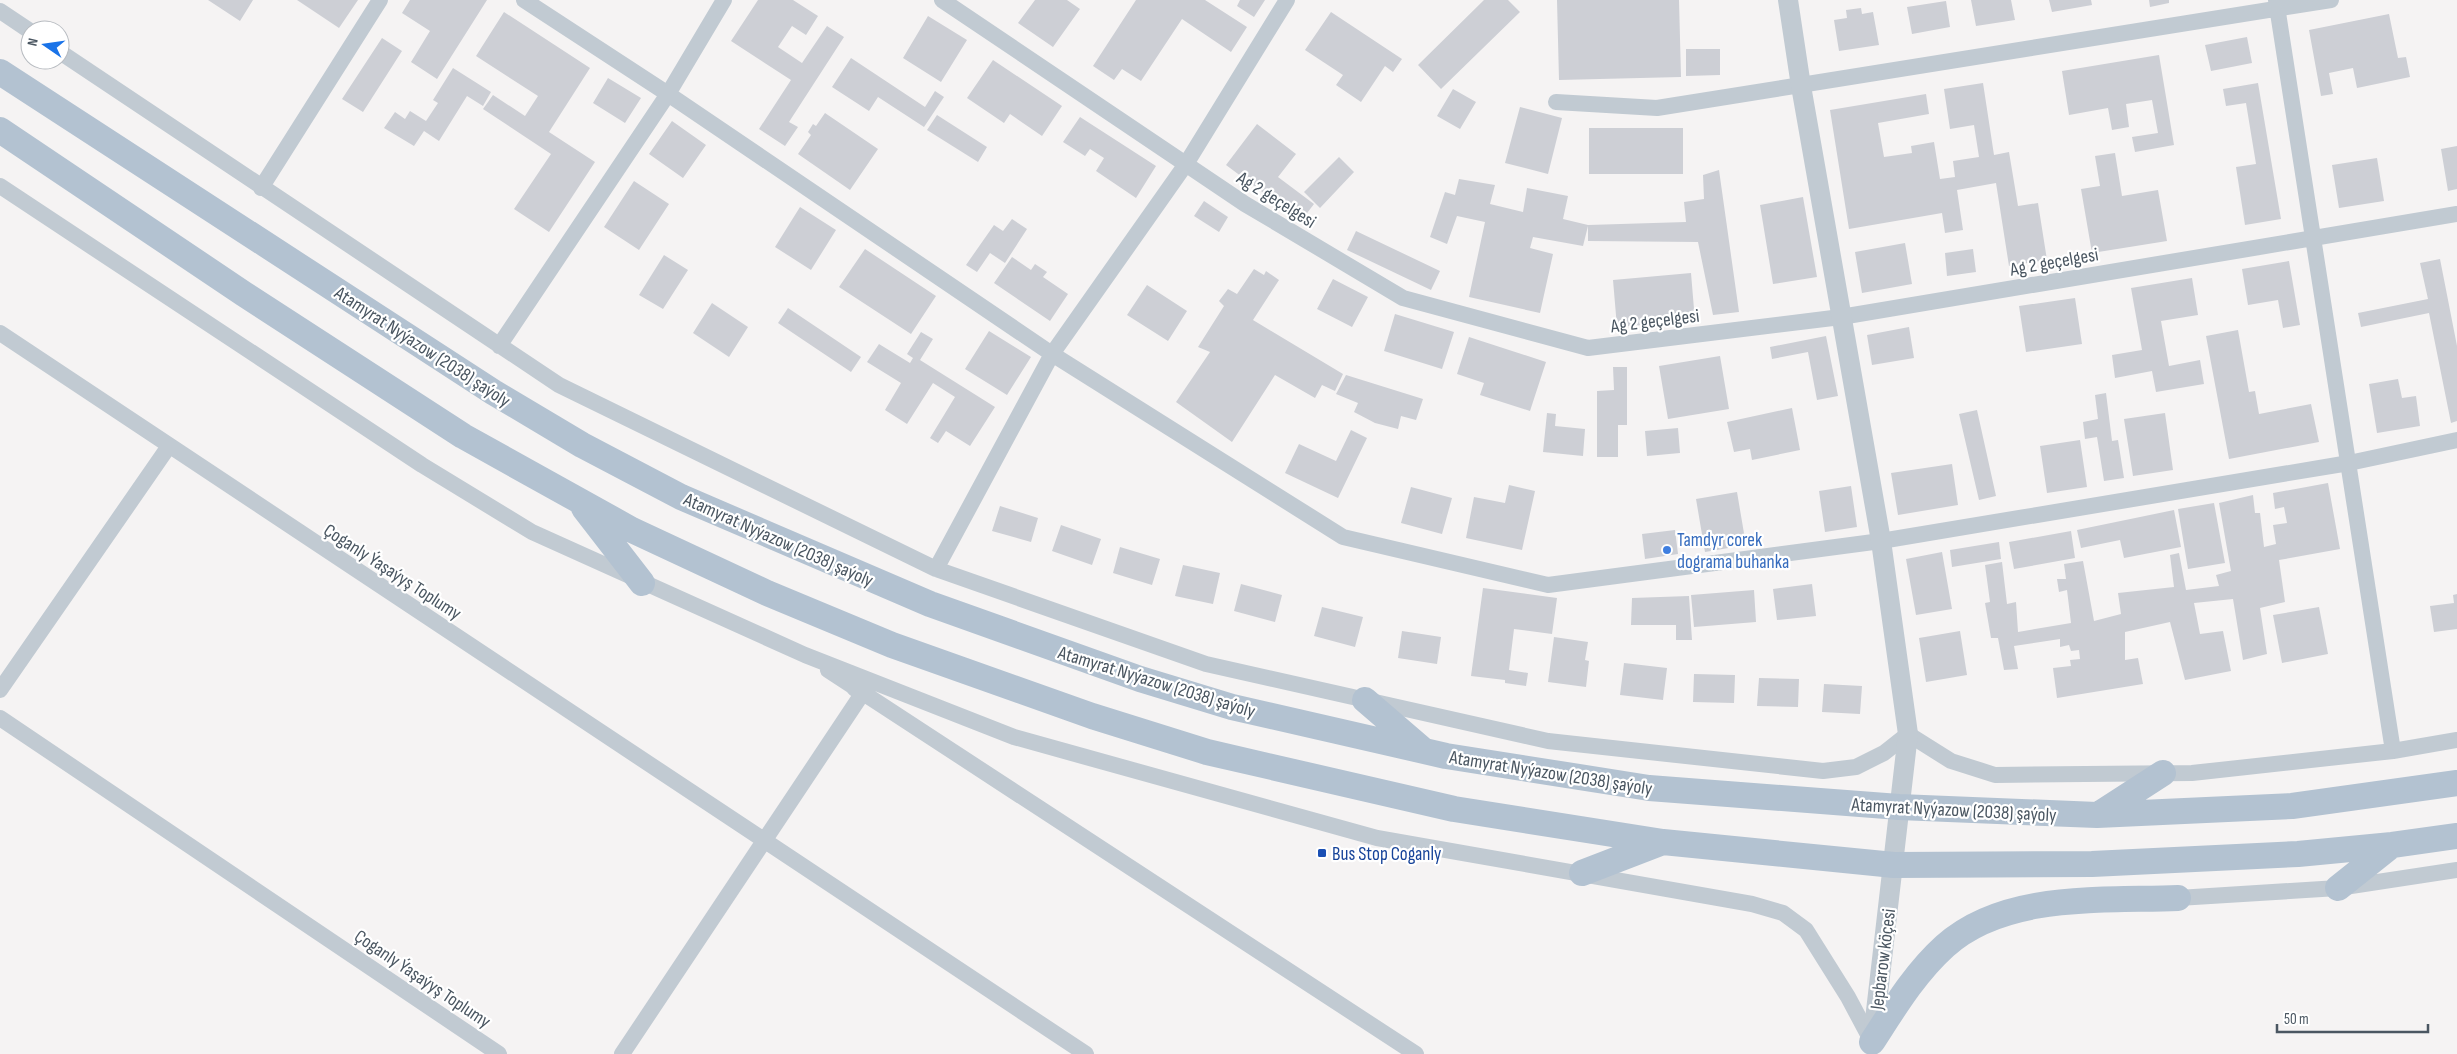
<svg xmlns="http://www.w3.org/2000/svg" width="2457" height="1054" viewBox="0 0 2457 1054" font-family="'Sofia Sans Condensed',sans-serif">
<style>
.building{fill:#cdcfd5}
.lines{fill:none;stroke-linecap:round;stroke-linejoin:round}
.minor{stroke:#c1cad2;stroke-width:16}
.tertiary{stroke:#c1cad2;stroke-width:20}
.primary{stroke:#b3c2d1;stroke-width:26}
.shop-dot{fill:#3f7fe0;stroke:#fff;stroke-width:2}
.transit-dot{fill:#1a4fb4;stroke:#fff;stroke-width:2}
.labels{text-anchor:middle;stroke-width:4.5;stroke-linejoin:round;paint-order:stroke}
.street-label{font-size:19px;fill:#4a5661;stroke:#fff}
.shop-label{font-size:19px;fill:#366cbe;stroke:#fff;text-anchor:start}
.transit-label{font-size:19px;fill:#164399;stroke:#fff;text-anchor:start}
</style>
<rect width="100%" height="100%" fill="#f5f3f3"/>
<path class="building" d="M208,0H253L240,21Z
M297,0H358L339,28Z
M410,0H487L437,79L411,62L430,31L402,13Z
M758,0H793L818,16L806,35L792,26L778,47L802,63L827,26L844,37L789,122L798,127L785,146L759,129L791,80L731,41Z
M1035,0H1067L1080,9L1053,47L1018,23Z
M1136,0H1205L1247,27L1231,52L1182,19L1141,81L1122,69L1114,80L1093,66Z
M1240,0H1265L1254,17L1237,6Z
M1484,0H1508L1520,12L1441,89L1418,65Z
M1557,0H1679L1681,77L1559,80Z
M1971,0H2011L2015,20L1976,26Z
M2049,0H2091L2092,5L2052,12Z
M2149,0H2169V3L2150,7Z
M1946,1L1950,27L1912,34L1907,7Z
M1861,8L1862,14L1873,12L1879,45L1839,51L1834,20L1847,18L1846,10Z
M504,12L590,68L549,132L595,162L549,232L514,209L551,154L483,109L493,95L525,116L538,96L476,56Z
M1331,12L1402,59L1393,72L1385,66L1361,102L1336,85L1343,75L1305,50Z
M2389,14L2398,58L2406,57L2410,77L2357,88L2353,68L2329,73L2333,94L2321,96L2309,30Z
M928,16L967,40L941,82L903,58Z
M2247,37L2252,63L2211,71L2205,45Z
M382,38L402,51L363,112L342,99Z
M1686,49H1720V75L1686,76Z
M2159,55L2174,145L2135,152L2132,137L2158,133L2152,100L2126,104L2129,127L2112,130L2108,108L2069,115L2062,71Z
M851,58L925,107L935,91L944,97L924,127L878,97L869,111L832,87Z
M993,60L1062,106L1042,136L1010,114L1004,123L967,98Z
M453,68L491,92L483,106L467,96L439,141L424,131L414,146L384,128L395,112L405,119L410,111L426,121L438,103L433,100Z
M608,78L641,98L625,123L593,103Z
M1983,83L1994,155L2009,152L2018,206L2038,203L2047,260L2009,266L1996,183L1957,190L1963,230L1945,233L1942,213L1849,229L1830,110L1926,94L1929,114L1878,123L1884,157L1912,153L1911,146L1934,142L1940,179L1955,177L1953,161L1979,157L1974,125L1950,129L1944,89Z
M2258,83L2281,219L2245,225L2236,167L2256,164L2246,103L2226,106L2223,89Z
M1453,89L1476,102L1460,129L1437,116Z
M1520,107L1562,118L1548,174L1505,163Z
M825,113L878,149L850,190L798,154L811,135L808,132L813,124L816,126Z
M937,115L987,147L978,162L927,130Z
M1080,117L1156,166L1136,198L1096,171L1104,158L1090,149L1085,156L1063,142Z
M672,121L706,145L683,178L649,154Z
M1257,124L1296,154L1278,177L1314,204L1301,221L1226,165Z
M1589,128H1683V174H1589Z
M2457,146V189L2448,191L2441,149Z
M2115,153L2122,196L2158,190L2167,241L2092,253L2081,189L2100,186L2095,156Z
M1339,157L1354,172L1320,208L1304,192Z
M2377,158L2384,201L2339,208L2332,165Z
M1719,170L1739,312L1713,315L1698,242L1588,241V226L1583,246L1533,237L1530,248L1553,254L1540,313L1469,297L1485,222L1457,216L1447,244L1430,237L1445,192L1455,195L1459,179L1495,185L1490,204L1523,212L1527,188L1568,196L1563,219L1588,225L1686,222L1684,202L1704,199L1703,175Z
M634,181L669,204L639,250L604,227Z
M1803,197L1817,277L1773,284L1760,205Z
M1204,201L1228,217L1219,232L1194,216Z
M800,207L836,230L811,270L775,247Z
M1012,219L1027,229L1005,263L990,253L977,272L966,265L994,225L1003,231Z
M1356,231L1440,271L1431,290L1347,250Z
M1905,243L1912,284L1862,293L1855,252Z
M865,249L936,296L911,334L839,287Z
M1973,249L1976,272L1947,276L1945,253Z
M664,255L688,270L663,309L639,295Z
M1012,257L1031,270L1035,264L1047,272L1043,277L1068,294L1050,321L994,283Z
M2440,259L2457,346V421L2451,423L2429,313L2361,327L2358,313L2428,299L2420,263Z
M2289,261L2300,325L2283,328L2278,300L2248,305L2242,269Z
M1254,269L1264,275L1266,271L1279,280L1253,320L1343,374L1335,391L1322,385L1315,398L1275,375L1232,442L1176,402L1210,352L1198,347L1224,306L1219,301L1228,289L1237,294Z
M1691,273L1695,321L1617,327L1613,280Z
M2192,278L2198,315L2161,321L2169,366L2200,360L2204,384L2156,392L2152,371L2115,378L2112,355L2142,350L2131,288Z
M1333,279L1368,297L1352,327L1317,309Z
M1147,285L1187,311L1168,341L1127,315Z
M2075,298L2082,344L2026,352L2019,306Z
M712,303L748,327L729,357L693,333Z
M788,308L861,357L851,372L778,323Z
M1395,314L1454,332L1442,369L1384,351Z
M1909,327L1914,358L1872,365L1867,335Z
M2238,330L2249,392L2255,391L2259,414L2311,404L2319,442L2229,459L2206,336Z
M989,331L1031,357L1007,395L965,369Z
M921,332L933,339L920,360L995,407L970,446L946,431L938,443L930,438L955,397L933,383L907,424L885,410L901,383L867,362L879,344L910,363L913,358L907,354Z
M1826,336L1838,396L1817,400L1808,352L1772,359L1770,347Z
M1469,337L1546,362L1530,411L1480,395L1484,383L1457,374Z
M1720,356L1729,409L1668,419L1659,366Z
M1613,367H1627V425H1618V457H1597V391L1614,390Z
M1346,375L1423,399L1416,420L1401,416L1398,429L1375,423L1354,412L1358,403L1336,394Z
M2398,379L2402,398L2416,396L2420,426L2377,433L2369,384Z
M2106,393L2112,441L2118,440L2124,478L2104,481L2097,437L2085,439L2083,422L2098,419L2095,395Z
M1792,408L1800,450L1752,460L1750,449L1734,452L1727,422Z
M1977,410L1996,496L1979,500L1959,414Z
M1547,413L1556,414L1555,426L1585,429L1583,456L1543,452Z
M2165,413L2173,470L2133,476L2124,419Z
M1678,428L1680,453L1647,456L1645,431Z
M1351,430L1367,438L1338,498L1285,473L1299,444L1336,461Z
M2080,440L2087,487L2047,493L2040,446Z
M1952,464L1958,505L1898,515L1891,473Z
M2328,483L2340,549L2279,560L2285,602L2260,608L2267,654L2243,660L2233,599L2194,603L2200,634L2223,631L2231,671L2185,680L2170,622L2125,632V660L2138,658L2143,684L2057,698L2053,668L2071,666L2070,660L2080,659L2079,650L2071,651L2069,645L2060,647V639L2014,646L2018,669L2004,670L1998,638H1991L1985,603L1990,602L1985,565L2002,562L2007,604L2016,602L2018,632L2071,623L2067,590L2059,592L2057,579H2066L2064,564L2083,561L2094,621L2121,614L2118,593L2174,587L2170,555L2179,553L2186,590L2219,586L2216,575L2231,571L2219,503L2253,495L2255,513H2260L2264,547L2276,544L2273,525L2287,523L2284,507L2275,509L2273,493Z
M1509,485L1535,491L1522,550L1466,538L1474,497L1505,503Z
M1851,486L1857,527L1825,532L1819,491Z
M1411,487L1452,498L1442,534L1401,523Z
M1737,492L1746,545L1705,552L1696,499Z
M2214,503L2225,563L2188,569L2178,509Z
M1000,506L1038,518L1031,542L992,531Z
M2174,510L2181,547L2124,558L2120,540L2081,548L2077,530Z
M1061,525L1101,539L1092,565L1052,551Z
M1675,530L1678,554L1645,559L1642,534Z
M2071,531L2075,558L2014,569L2009,542Z
M1999,542L2001,559L1952,567L1950,550Z
M1120,547L1160,559L1152,585L1113,573Z
M1942,552L1952,609L1916,615L1906,559Z
M1183,565L1220,573L1213,604L1175,596Z
M1241,584L1282,595L1275,622L1234,611Z
M1812,584L1816,616L1777,620L1773,589Z
M1483,588L1557,598L1552,634L1514,629L1509,670L1528,673L1526,686L1505,683V680L1471,676Z
M1754,590L1756,622L1694,627L1691,595Z
M2457,594V629L2434,632L2430,606L2454,603L2453,595Z
M1689,596L1692,640H1676V625H1631L1632,598Z
M1322,607L1363,617L1355,647L1314,636Z
M2319,607L2328,654L2282,663L2273,615Z
M1402,631L1441,637L1437,664L1398,658Z
M1960,631L1967,675L1926,682L1919,638Z
M1554,637L1588,642L1585,660L1589,661L1586,687L1548,682Z
M1624,663L1667,668L1663,700L1620,695Z
M1694,674L1735,675L1734,703L1693,702Z
M1759,678L1799,679L1798,707L1757,706Z
M1824,684L1862,686L1860,714L1822,712Z"/>
<g class="lines">
<path class="minor" d="M524,0L668,94L1052,354L1343,537L1548,585L1881,541L2349,463L2457,440
M942,0L1245,204L1403,298L1588,348L1841,317L2457,214
M2276,0L2393,751
M0,11L30,31
M60,52L559,385L936,569L1206,664L1548,741L1823,771L1856,767L1884,753L1908,734L1951,761L1995,775L2192,773L2393,751L2457,740
M1556,102L1657,108L2331,0
M0,186L422,465L532,532L805,655L1014,737L1377,838L1752,904L1783,913L1806,930L1848,997L1872,1042
M261,188L380,0
M0,333L1086,1054
M499,346L668,94L724,0
M936,569L1052,354L1186,164L1287,0
M828,670L1416,1054
M0,690L169,446
M0,718L499,1054
M2178,898L2338,888L2457,870
M622,1054L862,694L854,688"/>
<path class="tertiary" d="M1788,0L1801,86L1881,541L1908,734L1873,1037"/>
<path class="primary" d="M0,72L493,392L582,445L681,497L930,604L1140,679L1232,707L1446,756L1649,788L1899,807L2097,815L2292,806L2457,783
M0,130L244,294L463,436L632,530L767,593L892,645L1092,716L1207,752L1454,809L1663,842L1894,865L2092,864L2298,854L2392,845L2457,836
M584,508L642,583
M1365,700L1422,749
M2098,815L2163,773
M1582,873L1660,843
M2338,888L2392,845
M1872,1042C1894,1008 1915,973 1945,946C2005,892 2104,901 2178,898"/>
</g>
<circle class="shop-dot" cx="1667" cy="550" r="5"/>
<rect class="transit-dot" x="1317" y="848" width="10" height="10" rx="2.5"/>
<g class="labels">
<g class="street-label">
<text transform="translate(1277 199) rotate(32)" y="7">Ag 2 geçelgesi</text>
<text transform="translate(2054 261) rotate(-10)" y="7">Ag 2 geçelgesi</text>
<text transform="translate(1655 320) rotate(-7)" y="7">Ag 2 geçelgesi</text>
<text transform="translate(423 346) rotate(33)" y="7">Atamyrat Nyýazow (2038) şaýoly</text>
<text transform="translate(779 539) rotate(24)" y="7">Atamyrat Nyýazow (2038) şaýoly</text>
<text transform="translate(393 571) rotate(33)" y="7">Çoganly Ýaşaýyş Toplumy</text>
<text transform="translate(1157 681) rotate(17)" y="7">Atamyrat Nyýazow (2038) şaýoly</text>
<text transform="translate(1551 772) rotate(9)" y="7">Atamyrat Nyýazow (2038) şaýoly</text>
<text transform="translate(1954 809) rotate(3)" y="7">Atamyrat Nyýazow (2038) şaýoly</text>
<text transform="translate(1882 959) rotate(-83)" y="7">Jepbarow köçesi</text>
<text transform="translate(423 978) rotate(34)" y="7">Çoganly Ýaşaýyş Toplumy</text>
</g>
<g class="shop-label">
<text x="1677" y="546">Tamdyr corek<tspan x="1677" dy="22">dograma buhanka</tspan></text>
</g>
<g class="transit-label">
<text x="1332" y="860">Bus Stop Coganly</text>
</g>
</g>
<g transform="translate(45 45) rotate(283)"><circle r="24" fill="#ffffff" stroke="#b7bbc0"/>
<path d="M0-4L9 19L0 12L-9 19Z" fill="#1a73e8"/>
<text y="-8" font-size="14" font-weight="bold" text-anchor="middle" fill="#4a5661">N</text>
</g>
<path d="M2277 1024v8h151v-8" fill="none" stroke="#4a5661" stroke-width="2.5"/>
<text x="2284" y="1024" font-size="15" fill="#4a5661" stroke="#ffffff" stroke-width="4" paint-order="stroke">50 m</text>
</svg>
